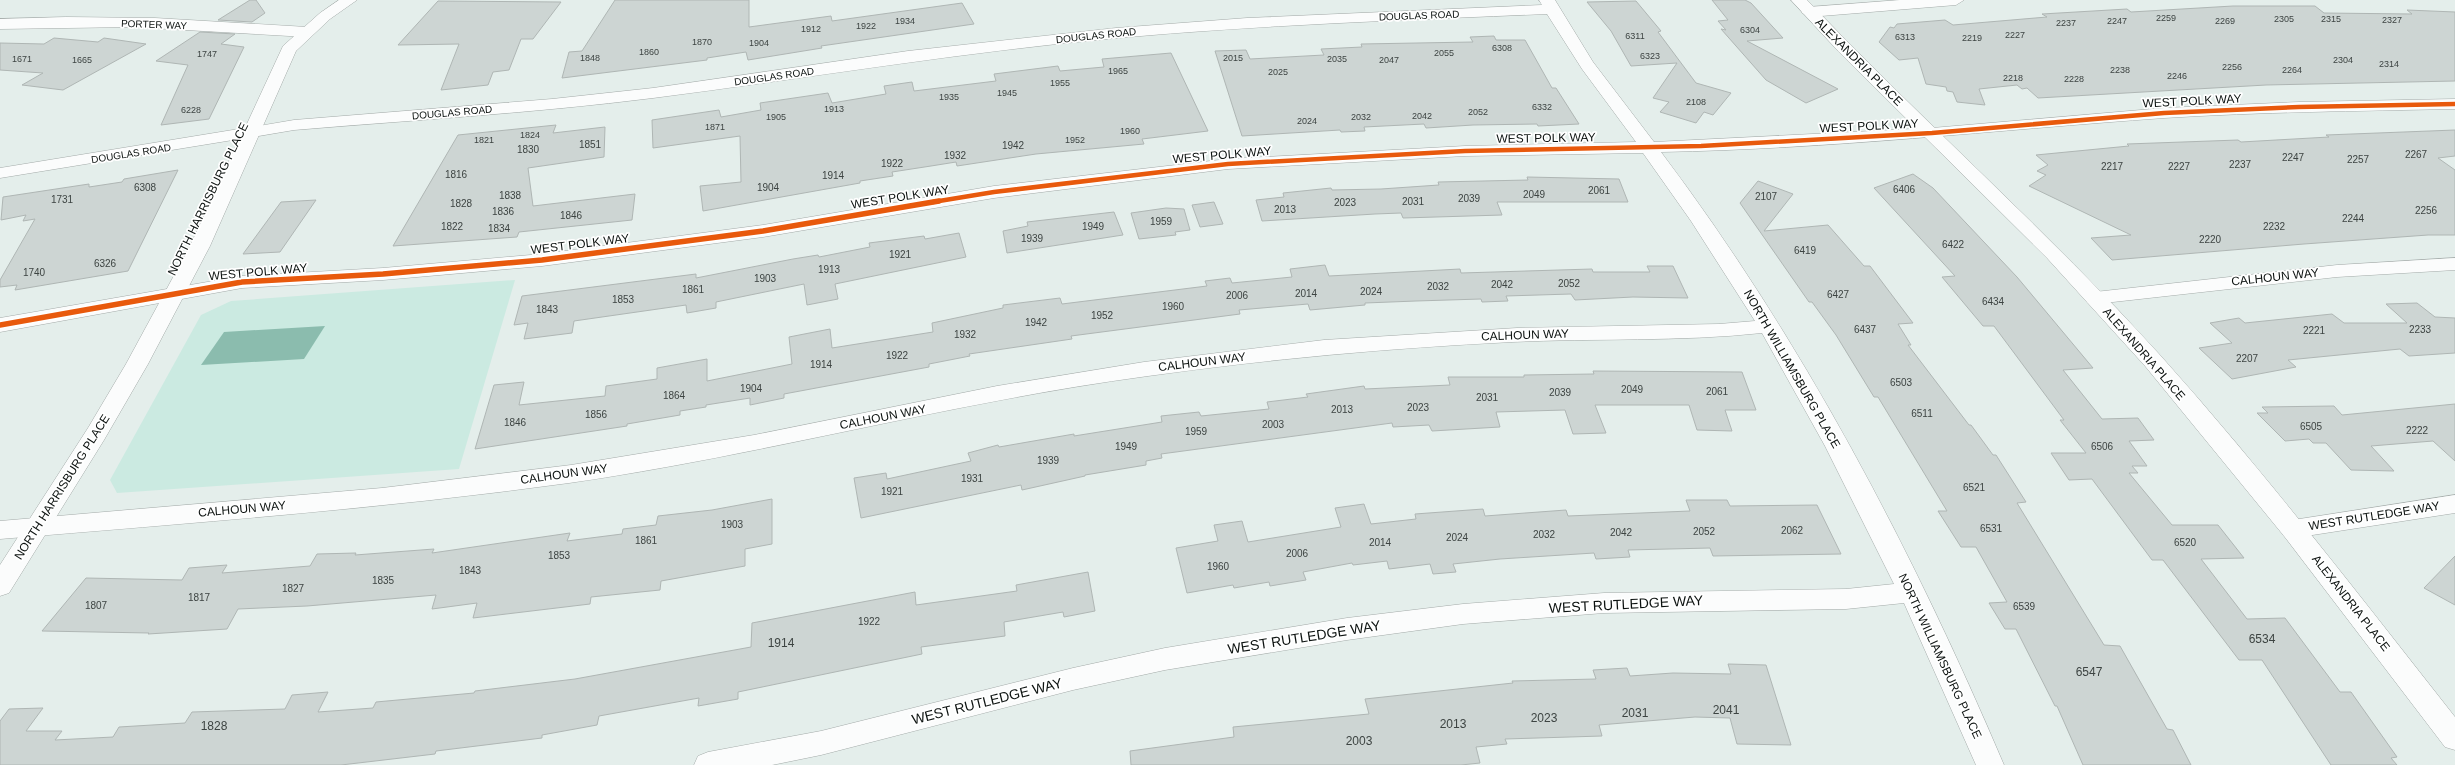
<svg xmlns="http://www.w3.org/2000/svg" width="2455" height="765" viewBox="0 0 2455 765" font-family="Arial,sans-serif">
<style>
.green{fill:#cbeae1}
.water{fill:#8bbcae}
.building{fill:#cdd5d3;stroke:#afb6b4}
.lines{fill:none;stroke-linecap:round;stroke-linejoin:round}
.minor-casing{stroke:#a3aaa8;stroke-width:1}
.tertiary-casing{stroke:#a3aaa8;stroke-width:1}
.minor{fill:#fbfcfc;fill-rule:evenodd}
.tertiary{fill:#fbfcfc;fill-rule:evenodd}
.cycleway-far1-casing{stroke:#fff;stroke-width:6}
.cycleway-casing{stroke:#fff;stroke-width:8}
.cycleway-far1{stroke:#e8590c;stroke-width:4.5}
.cycleway{stroke:#e8590c;stroke-width:5.5}
.labels{text-anchor:middle;stroke-width:3.5;stroke-linejoin:round;paint-order:stroke}
.far-number-label{font-size:9px;fill:#3d4442}
.far-street-label{font-size:10px;fill:#0c1210;stroke:#fff}
.number-label{font-size:10px;fill:#3d4442}
.street-label{font-size:12px;fill:#0c1210;stroke:#fff}
.near-number-label{font-size:12px;fill:#3d4442}
.near-street-label{font-size:14px;fill:#0c1210;stroke:#fff}
</style>
<rect width="100%" height="100%" fill="#e4eeeb"/>
<path class="green" d="M515,280L459,469L117,493L110,480L201,315L231,301Z"/>
<path class="water" d="M325,326L304,359L201,365L224,332Z"/>
<path class="building" d="M250,0H256L265,13L252,22L218,20Z
M615,0H749V27L831,16L832,21L962,3L974,24L821,46L822,48L748,60L746,52L707,58V60L562,78L569,52L582,51Z
M1712,0H1745L1751,3L1783,38L1747,41L1838,89L1806,103L1766,80L1721,29L1726,30L1718,21L1728,20Z
M438,1L561,2L533,39H521L509,70L493,72L488,85L441,90L459,44L398,45Z
M1636,1L1661,31L1658,32L1696,83L1731,93L1713,115L1704,112L1696,123L1660,112L1669,102L1653,98L1677,63L1631,66L1611,31L1587,2Z
M2233,6H2315L2324,13L2412,14L2407,10L2455,12V81L2266,85L2038,98L2027,88L2022,89L2017,85L1979,89L1985,105L1957,102L1953,92L1947,91L1946,87L1926,84L1918,58L1899,60L1879,42L1890,27L1894,28L1897,24L1945,20L1953,25L2047,17L2042,14L2127,9L2131,12Z
M200,32L235,34L221,44L244,47L209,119L161,125L188,65L156,61Z
M1494,36L1496,40H1525L1552,88H1556L1579,124L1538,126L1537,124L1473,125L1426,128L1424,124L1364,127L1365,131L1341,132L1340,130L1242,136L1215,51L1246,50L1250,59L1324,55L1321,49L1362,47L1361,44L1473,42L1470,37Z
M54,38L98,42L104,38L146,44L63,90L22,85L43,73L0,70V43L44,44Z
M1171,53L1208,131L1142,139L1144,144L1036,154L957,166L956,162L931,166L892,172L893,176L860,181V183L703,211L700,186L741,182L740,136L653,148L652,120L719,110L721,117L761,110L760,103L828,93L832,103L886,94L884,86L912,82L914,91L996,81L994,74L1058,66L1060,71L1104,67L1102,59Z
M556,125L553,133L605,127L604,157L528,168L533,206L635,194L632,220L519,232L517,237L393,246L458,135Z
M2455,130V156L2438,158L2455,170V235H2428L2304,244L2112,260L2091,238L2131,235L2029,186L2046,175L2037,171L2048,165L2036,155L2129,146L2127,144L2238,140L2241,142L2329,137L2326,135Z
M178,170L128,271L15,290L17,285L0,287V280L35,219L23,221L26,215L1,220L3,197L89,184V187L122,182L124,179Z
M1913,174L1933,188L2017,277L2093,368L2063,370L2102,419L2138,418L2154,440L2129,441L2147,466H2132L2138,473H2129L2172,525H2218L2244,558L2201,559L2247,619L2285,618L2340,692H2351L2397,757L2391,758L2397,765H2331L2262,660H2239L2163,560H2152L2092,479L2069,480L2051,453H2086L2060,420H2064L1994,326H1983L1942,277L1955,276L1874,188Z
M1527,177L1619,179L1628,202H1497L1502,215L1403,218L1401,213L1375,214L1262,221L1256,200L1284,197L1283,193L1331,188L1332,190L1381,189L1439,185L1438,182L1528,180Z
M1758,181L1793,194L1764,231L1828,225L1864,266H1870L1913,323L1898,324L1911,345H1908L1969,425H1971L1993,455H1996L2026,502L2017,503L2104,645L2120,646L2167,729L2173,730L2191,765H2083L2057,706H2055L2016,629H2005L1989,603L2007,602L1976,547H1961L1938,511H1947L1878,397H1874L1836,335L1812,302H1809L1740,203Z
M316,200L280,252L243,254L281,202Z
M1214,202L1223,224L1200,227L1192,205Z
M1166,208L1184,209L1190,230L1175,232L1176,235L1139,239L1131,213Z
M1114,212L1123,235L1007,253L1003,231L1028,226L1027,222Z
M959,233L966,257L835,284L838,299L807,305L804,284L716,302V308L687,313L686,305L574,321L572,333L524,339L528,323L514,325L522,296L696,274V278L793,259L818,255L819,257L870,247L869,243L924,236L925,239Z
M1325,265L1329,276L1460,269L1461,273L1592,269L1593,272H1650L1647,266H1673L1688,298L1633,297L1575,300L1571,294L1506,296L1508,301L1482,302L1481,299L1416,301L1365,303V305L1310,310L1308,304L1239,310L1240,314L1071,336L1072,339L969,354L970,356L929,364V367L784,394V398L750,405V398L706,405V407L680,411V415L627,424V426L475,449L494,385L524,382L519,405L605,396L606,386L657,379V368L707,359V381L792,364L789,337L830,329L832,348L933,332L932,323L1003,308V305L1060,298L1062,304L1207,286L1205,281L1230,278L1232,283L1292,277L1290,269Z
M2417,303L2435,317L2455,318V353L2409,356L2400,349L2288,360L2296,367L2232,379L2199,348L2232,343L2210,323L2239,318L2245,323L2332,314L2344,323H2407L2386,304Z
M1593,371L1742,372L1756,410H1725L1732,431L1697,430L1689,405H1595L1606,433L1573,434L1565,410L1496,412L1500,427L1432,431L1429,425L1393,427L1392,423L1161,454L1162,458L1146,461V465L1085,475V476L1022,490L1021,485L861,518L854,478L886,473L887,479L971,461L968,453L998,445L999,447L1074,434V436L1162,422L1161,416L1199,412L1201,416L1269,409L1267,402L1308,397L1306,394L1364,386L1365,389L1450,385L1448,377H1524V375L1594,374Z
M2455,404V461L2433,441L2371,446L2394,471L2351,470L2326,443H2313L2309,439L2285,441L2257,413H2268L2262,407L2334,406L2342,415Z
M772,499V544L745,549V566L661,581L660,590L591,597L590,604L473,618L477,603L432,609L436,595L307,606L238,609L227,629L148,634L149,633L42,631L86,578L182,580L189,568L227,565L222,573L310,566L317,554L356,553L355,555L434,549L432,553L570,533L567,541L622,534L623,529L656,525L658,516L712,510Z
M1686,500H1727L1730,506L1817,505L1841,554L1713,556L1710,548L1628,550L1630,557L1596,559L1594,553L1500,559L1453,564L1456,572L1433,574L1430,564L1389,569L1387,561L1353,565L1352,563L1303,572L1306,580L1270,586L1269,582L1234,588L1233,585L1187,593L1176,548L1218,541L1214,525L1242,521L1248,542L1341,527L1335,508L1364,504L1371,524L1416,519L1415,514L1483,509L1485,516L1566,510L1568,516L1690,511Z
M2455,556V605L2424,588Z
M1088,572L1095,611L1064,617L1063,612L1004,622L1005,636L921,647L922,654L738,692V699L698,706L699,698L599,716L597,725L542,735V738L436,751L435,754L341,765H0V721L9,709L43,708L26,731H62L55,740L113,737L119,727L185,723L192,712L285,709L292,695L328,692L318,712L373,708L376,702L474,693L475,691L575,679L751,647L752,623L915,592L916,605L1017,591L1016,585Z
M1728,664L1766,665L1791,745L1737,744L1730,718L1695,717L1599,725L1602,736L1505,739L1507,744L1476,747L1480,763L1461,765H1131L1130,751L1234,737L1233,727L1369,714L1365,699L1513,683L1512,681L1596,679L1593,670L1627,668L1630,676L1673,673L1731,674Z"/>
<g class="lines">
<g class="minor-casing">
<path id="minor" d="M1539,0H1555L1593,62L1654,142L1932,128L2164,108L2299,102L2455,99V109C2358,111 2260,112 2164,118C1996,130 1829,149 1661,152C1802,339 1913,551 2004,765H1976L1904,603L1846,609L1604,613L1463,624L1347,640L1165,670L1073,690L821,755L772,765H694L698,756L708,752L821,731L1073,668L1165,648L1347,618L1463,604L1604,593L1846,589L1894,584L1825,446L1762,333C1679,342 1596,338 1512,342C1390,348 1269,359 1148,376C953,402 763,455 569,483C380,509 190,523 0,539V521L382,488L571,465L754,435L997,386L1144,362L1324,340L1517,328L1719,324L1755,321L1691,221L1643,153L1465,156L1228,169L994,198L763,237L542,266L383,280L242,288L0,332V318L242,276L383,268L542,254L763,225L994,186L1228,159L1465,146L1636,142L1582,69L1547,14C1404,20 1260,25 1117,38C962,52 808,78 653,98C534,113 414,120 294,130L253,137L247,136L244,132L247,128L253,127L294,120L552,99L653,88L908,51L1116,28L1247,18L1542,5Z
M1900,0H1964L1956,5L1809,17L1801,12L1809,7Z
M66,17L155,18L307,27L315,32L307,37L133,27L0,29V19Z
M2455,258V270L2337,277L2095,304L2088,303L2085,298L2088,293L2095,292L2337,265Z
M2455,495V513L2293,538L2284,536L2281,529L2284,522L2293,520Z"/>
</g>
<g class="tertiary-casing">
<path id="tertiary" d="M339,0H357L330,19L296,51L210,246L148,364L104,440L9,593L0,596V565L88,428L126,364L190,246L239,139L0,178V168L245,128L283,46L320,13Z
M1791,0H1807C1922,121 2048,231 2160,355C2264,471 2359,595 2455,717V750L2445,747L2284,536L2145,366L2047,258L1839,52Z"/>
</g>
<use href="#minor" class="minor"/>
<use href="#tertiary" class="tertiary"/>
<g class="cycleway-far1-casing">
<path id="cycleway-far1" d="M933,202L994,192L1228,164L1465,151L1701,146L1932,133L2164,113L2299,107L2455,104"/>
</g>
<g class="cycleway-casing">
<path id="cycleway" d="M0,325L242,282L383,274L542,260L763,231L939,201"/>
</g>
<use href="#cycleway-far1" class="cycleway-far1"/>
<use href="#cycleway" class="cycleway"/>
</g>
<g class="labels">
<g class="far-number-label">
<text x="2166" y="21">2259</text>
<text x="2284" y="22">2305</text>
<text x="2331" y="22">2315</text>
<text x="2392" y="23">2327</text>
<text x="905" y="24">1934</text>
<text x="2117" y="24">2247</text>
<text x="2225" y="24">2269</text>
<text x="2066" y="26">2237</text>
<text x="866" y="29">1922</text>
<text x="811" y="32">1912</text>
<text x="1750" y="33">6304</text>
<text x="2015" y="38">2227</text>
<text x="1635" y="39">6311</text>
<text x="1905" y="40">6313</text>
<text x="1972" y="41">2219</text>
<text x="702" y="45">1870</text>
<text x="759" y="46">1904</text>
<text x="1502" y="51">6308</text>
<text x="649" y="55">1860</text>
<text x="1444" y="56">2055</text>
<text x="207" y="57">1747</text>
<text x="1650" y="59">6323</text>
<text x="590" y="61">1848</text>
<text x="1233" y="61">2015</text>
<text x="22" y="62">1671</text>
<text x="1337" y="62">2035</text>
<text x="82" y="63">1665</text>
<text x="1389" y="63">2047</text>
<text x="2343" y="63">2304</text>
<text x="2389" y="67">2314</text>
<text x="2232" y="70">2256</text>
<text x="2120" y="73">2238</text>
<text x="2292" y="73">2264</text>
<text x="1118" y="74">1965</text>
<text x="1278" y="75">2025</text>
<text x="2177" y="79">2246</text>
<text x="2013" y="81">2218</text>
<text x="2074" y="82">2228</text>
<text x="1060" y="86">1955</text>
<text x="1007" y="96">1945</text>
<text x="949" y="100">1935</text>
<text x="1696" y="105">2108</text>
<text x="1542" y="110">6332</text>
<text x="834" y="112">1913</text>
<text x="191" y="113">6228</text>
<text x="1478" y="115">2052</text>
<text x="1422" y="119">2042</text>
<text x="776" y="120">1905</text>
<text x="1361" y="120">2032</text>
<text x="1307" y="124">2024</text>
<text x="715" y="130">1871</text>
<text x="1130" y="134">1960</text>
<text x="530" y="138">1824</text>
<text x="484" y="143">1821</text>
<text x="1075" y="143">1952</text>
</g>
<g class="far-street-label">
<text transform="translate(1419 15) rotate(-2)" y="4">DOUGLAS ROAD</text>
<text transform="translate(154 24) rotate(2)" y="4">PORTER WAY</text>
<text transform="translate(1096 35) rotate(-6)" y="4">DOUGLAS ROAD</text>
<text transform="translate(774 76) rotate(-8)" y="4">DOUGLAS ROAD</text>
<text transform="translate(452 112) rotate(-5)" y="4">DOUGLAS ROAD</text>
<text transform="translate(131 153) rotate(-9)" y="4">DOUGLAS ROAD</text>
</g>
<g class="number-label">
<text x="590" y="148">1851</text>
<text x="1013" y="149">1942</text>
<text x="528" y="153">1830</text>
<text x="2416" y="158">2267</text>
<text x="955" y="159">1932</text>
<text x="2293" y="161">2247</text>
<text x="2358" y="163">2257</text>
<text x="892" y="167">1922</text>
<text x="2240" y="168">2237</text>
<text x="2112" y="170">2217</text>
<text x="2179" y="170">2227</text>
<text x="456" y="178">1816</text>
<text x="833" y="179">1914</text>
<text x="145" y="191">6308</text>
<text x="768" y="191">1904</text>
<text x="1904" y="193">6406</text>
<text x="1599" y="194">2061</text>
<text x="1534" y="198">2049</text>
<text x="510" y="199">1838</text>
<text x="1766" y="200">2107</text>
<text x="1469" y="202">2039</text>
<text x="62" y="203">1731</text>
<text x="1413" y="205">2031</text>
<text x="1345" y="206">2023</text>
<text x="461" y="207">1828</text>
<text x="1285" y="213">2013</text>
<text x="2426" y="214">2256</text>
<text x="503" y="215">1836</text>
<text x="571" y="219">1846</text>
<text x="2353" y="222">2244</text>
<text x="1161" y="225">1959</text>
<text x="452" y="230">1822</text>
<text x="1093" y="230">1949</text>
<text x="2274" y="230">2232</text>
<text x="499" y="232">1834</text>
<text x="1032" y="242">1939</text>
<text x="2210" y="243">2220</text>
<text x="1953" y="248">6422</text>
<text x="1805" y="254">6419</text>
<text x="900" y="258">1921</text>
<text x="105" y="267">6326</text>
<text x="829" y="273">1913</text>
<text x="34" y="276">1740</text>
<text x="765" y="282">1903</text>
<text x="1569" y="287">2052</text>
<text x="1502" y="288">2042</text>
<text x="1438" y="290">2032</text>
<text x="693" y="293">1861</text>
<text x="1371" y="295">2024</text>
<text x="1306" y="297">2014</text>
<text x="1838" y="298">6427</text>
<text x="1237" y="299">2006</text>
<text x="623" y="303">1853</text>
<text x="1993" y="305">6434</text>
<text x="1173" y="310">1960</text>
<text x="547" y="313">1843</text>
<text x="1102" y="319">1952</text>
<text x="1036" y="326">1942</text>
<text x="1865" y="333">6437</text>
<text x="2420" y="333">2233</text>
<text x="2314" y="334">2221</text>
<text x="965" y="338">1932</text>
<text x="897" y="359">1922</text>
<text x="2247" y="362">2207</text>
<text x="821" y="368">1914</text>
<text x="1901" y="386">6503</text>
<text x="751" y="392">1904</text>
<text x="1632" y="393">2049</text>
<text x="1717" y="395">2061</text>
<text x="1560" y="396">2039</text>
<text x="674" y="399">1864</text>
<text x="1487" y="401">2031</text>
<text x="1418" y="411">2023</text>
<text x="1342" y="413">2013</text>
<text x="1922" y="417">6511</text>
<text x="596" y="418">1856</text>
<text x="515" y="426">1846</text>
<text x="1273" y="428">2003</text>
<text x="2311" y="430">6505</text>
<text x="2417" y="434">2222</text>
<text x="1196" y="435">1959</text>
<text x="1126" y="450">1949</text>
<text x="2102" y="450">6506</text>
<text x="1048" y="464">1939</text>
<text x="972" y="482">1931</text>
<text x="1974" y="491">6521</text>
<text x="892" y="495">1921</text>
<text x="732" y="528">1903</text>
<text x="1991" y="532">6531</text>
<text x="1792" y="534">2062</text>
<text x="1704" y="535">2052</text>
<text x="1621" y="536">2042</text>
<text x="1544" y="538">2032</text>
<text x="1457" y="541">2024</text>
<text x="646" y="544">1861</text>
<text x="1380" y="546">2014</text>
<text x="2185" y="546">6520</text>
<text x="1297" y="557">2006</text>
<text x="559" y="559">1853</text>
<text x="1218" y="570">1960</text>
<text x="470" y="574">1843</text>
<text x="383" y="584">1835</text>
<text x="293" y="592">1827</text>
<text x="199" y="601">1817</text>
<text x="96" y="609">1807</text>
<text x="2024" y="610">6539</text>
<text x="869" y="625">1922</text>
</g>
<g class="street-label">
<text transform="translate(1859 62) rotate(45)" y="4">ALEXANDRIA PLACE</text>
<text transform="translate(2192 101) rotate(-3)" y="4">WEST POLK WAY</text>
<text transform="translate(1869 126) rotate(-3)" y="4">WEST POLK WAY</text>
<text transform="translate(1546 138) rotate(-1)" y="4">WEST POLK WAY</text>
<text transform="translate(1222 155) rotate(-5)" y="4">WEST POLK WAY</text>
<text transform="translate(900 197) rotate(-9)" y="4">WEST POLK WAY</text>
<text transform="translate(208 199) rotate(-64)" y="4">NORTH HARRISBURG PLACE</text>
<text transform="translate(580 244) rotate(-7)" y="4">WEST POLK WAY</text>
<text transform="translate(258 272) rotate(-5)" y="4">WEST POLK WAY</text>
<text transform="translate(2275 277) rotate(-6)" y="4">CALHOUN WAY</text>
<text transform="translate(1525 335) rotate(-2)" y="4">CALHOUN WAY</text>
<text transform="translate(2144 354) rotate(49)" y="4">ALEXANDRIA PLACE</text>
<text transform="translate(1202 362) rotate(-7)" y="4">CALHOUN WAY</text>
<text transform="translate(1792 369) rotate(60)" y="4">NORTH WILLIAMSBURG PLACE</text>
<text transform="translate(883 417) rotate(-11)" y="4">CALHOUN WAY</text>
<text transform="translate(564 474) rotate(-8)" y="4">CALHOUN WAY</text>
<text transform="translate(62 487) rotate(-58)" y="4">NORTH HARRISBURG PLACE</text>
<text transform="translate(242 509) rotate(-5)" y="4">CALHOUN WAY</text>
<text transform="translate(2374 516) rotate(-9)" y="4">WEST RUTLEDGE WAY</text>
<text transform="translate(2351 603) rotate(52)" y="4">ALEXANDRIA PLACE</text>
<text transform="translate(1940 656) rotate(65)" y="4">NORTH WILLIAMSBURG PLACE</text>
</g>
<g class="near-number-label">
<text x="2262" y="643">6534</text>
<text x="781" y="647">1914</text>
<text x="2089" y="676">6547</text>
<text x="1726" y="714">2041</text>
<text x="1635" y="717">2031</text>
<text x="1544" y="722">2023</text>
<text x="1453" y="728">2013</text>
<text x="214" y="730">1828</text>
<text x="1359" y="745">2003</text>
</g>
<g class="near-street-label">
<text transform="translate(1626 604) rotate(-3)" y="5">WEST RUTLEDGE WAY</text>
<text transform="translate(1304 637) rotate(-9)" y="5">WEST RUTLEDGE WAY</text>
<text transform="translate(987 701) rotate(-14)" y="5">WEST RUTLEDGE WAY</text>
</g>
</g>
</svg>
